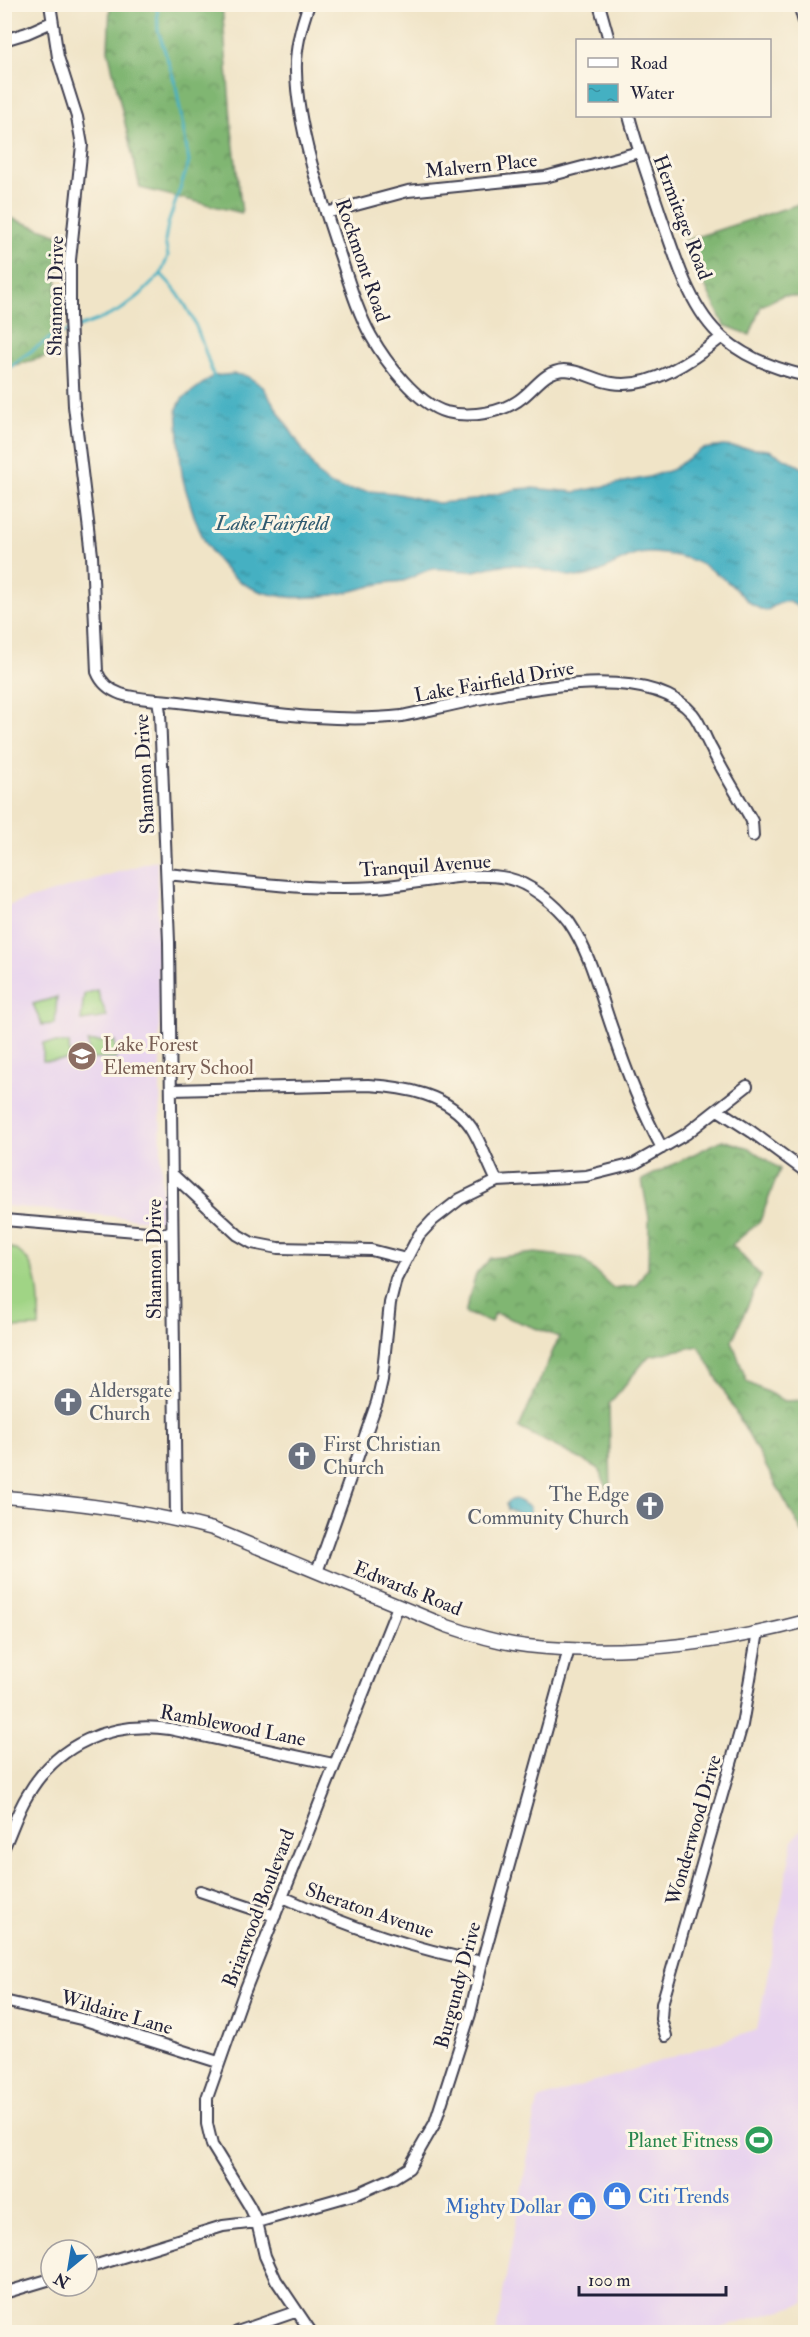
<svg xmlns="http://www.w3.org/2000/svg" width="810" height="2337" viewBox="0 0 810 2337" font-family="'IM FELL Double Pica',serif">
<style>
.built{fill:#e7d2ef}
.forest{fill:url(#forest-crowns);stroke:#516c56;stroke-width:1.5}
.park{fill:url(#park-tufts);stroke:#617b60;stroke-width:1.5}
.pitch{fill:#a0d485;stroke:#617b60;stroke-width:1.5}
.water{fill:url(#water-ripples);stroke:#33697e;stroke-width:1.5}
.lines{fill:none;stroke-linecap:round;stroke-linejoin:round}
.stream{stroke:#44b0c2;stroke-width:3}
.minor-casing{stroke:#413f50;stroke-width:14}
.tertiary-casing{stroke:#413f50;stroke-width:15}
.minor{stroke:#fff;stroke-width:10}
.tertiary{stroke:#fff;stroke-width:12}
.labels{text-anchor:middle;stroke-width:6;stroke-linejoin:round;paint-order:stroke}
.street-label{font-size:20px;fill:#22223b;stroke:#fcf5e5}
.education-label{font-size:20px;fill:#785e54;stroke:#fcf5e5;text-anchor:start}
.worship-label{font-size:20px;fill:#5b616d;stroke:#fcf5e5;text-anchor:start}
.leisure-label{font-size:20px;fill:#27864d;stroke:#fcf5e5;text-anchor:end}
.shop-label{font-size:20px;fill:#366cbe;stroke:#fcf5e5;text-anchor:start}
.water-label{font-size:21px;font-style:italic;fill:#305b71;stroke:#fcf5e5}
</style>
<defs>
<pattern id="forest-crowns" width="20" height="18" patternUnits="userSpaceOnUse" patternTransform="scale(1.5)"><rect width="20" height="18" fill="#80b672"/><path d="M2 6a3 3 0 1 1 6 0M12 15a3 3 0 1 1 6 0" fill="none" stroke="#68945f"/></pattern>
<pattern id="park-tufts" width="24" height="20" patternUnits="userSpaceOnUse" patternTransform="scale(1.5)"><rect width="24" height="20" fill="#a0d485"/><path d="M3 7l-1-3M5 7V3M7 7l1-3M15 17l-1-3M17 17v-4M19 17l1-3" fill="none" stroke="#8ab674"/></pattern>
<pattern id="water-ripples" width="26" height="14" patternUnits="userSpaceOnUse" patternTransform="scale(1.5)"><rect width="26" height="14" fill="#44b0c2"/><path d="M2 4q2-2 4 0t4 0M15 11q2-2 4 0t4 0" fill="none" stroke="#388f9f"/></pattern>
</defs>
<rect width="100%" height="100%" fill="#fcf5e5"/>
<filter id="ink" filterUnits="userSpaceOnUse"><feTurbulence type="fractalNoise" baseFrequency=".0167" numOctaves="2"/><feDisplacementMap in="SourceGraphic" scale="12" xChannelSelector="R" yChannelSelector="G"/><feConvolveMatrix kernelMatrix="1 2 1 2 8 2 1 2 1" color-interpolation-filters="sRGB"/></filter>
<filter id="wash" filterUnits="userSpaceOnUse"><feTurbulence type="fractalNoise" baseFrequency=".008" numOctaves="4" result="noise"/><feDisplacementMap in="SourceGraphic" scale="24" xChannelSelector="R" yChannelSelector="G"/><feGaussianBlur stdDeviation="1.35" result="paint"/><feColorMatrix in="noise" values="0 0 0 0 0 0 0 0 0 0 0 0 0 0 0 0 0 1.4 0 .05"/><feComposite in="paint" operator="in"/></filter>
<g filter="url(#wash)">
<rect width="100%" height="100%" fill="#f0e4c7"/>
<path class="built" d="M157,860L162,1221L5,1206L4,907Z
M805,1826V2303L708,2332H496L538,2100L757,2030L793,1840Z"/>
<path class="forest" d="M110,5H222L232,130L242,213L140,188L108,50Z
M805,202V298L783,295L761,306L750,335L724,325L684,241Z
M5,216L62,236L55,301L53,355L7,367L5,373Z
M722,1140L749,1148L780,1169L760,1221L732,1245L761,1276L732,1341L747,1382L785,1401L805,1400L806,1534L804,1535L699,1346L649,1356L609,1404L611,1496L598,1468L519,1428L559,1337L495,1313L491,1322L465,1313L476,1274L491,1258L535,1253L581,1258L613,1288L636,1285L648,1267L649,1218L642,1180Z"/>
<path class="park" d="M97,990L107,1017L81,1021L84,994Z
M57,997L55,1024L42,1025L33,1004Z"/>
<path class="pitch" d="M115,1041L116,1059H89L88,1042Z
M43,1043H69L70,1060L43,1061Z
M5,1246C41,1254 40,1297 39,1327L5,1328Z"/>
<path class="water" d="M234,374L247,376L263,387L318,474L329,484L343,489L394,493L438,503L472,500L517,489L531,488L576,492L649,477L671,470L702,449L723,446L769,450L805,469V572L798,582L804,601L800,608L788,601L779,603L766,611C750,607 743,595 731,585C705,562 686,555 653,553C625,551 606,575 580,577C565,578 536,566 518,565C502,563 489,568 473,571C460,572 446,568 433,569C421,571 413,578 403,581C397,582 391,582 385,583C367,586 350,593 332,595C254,607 211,577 190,503C187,493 183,483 182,473C179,452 179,430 177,409L182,399L213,376Z
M515,1499L530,1507V1513L526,1515L508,1510L506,1504L508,1501Z"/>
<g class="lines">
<path class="stream" d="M161,274C193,306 200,336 214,378
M4,373L21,358L52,337L106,317L122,309L140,295L161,274L168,256L165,241L168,224L189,162L176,86L158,30L157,4
M799,607L806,613"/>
</g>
</g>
<g filter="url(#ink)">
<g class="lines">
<g class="minor-casing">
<path id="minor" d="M50,4L58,57L77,117L82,145L70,260V318L74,406L92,555L97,672C107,697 135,698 158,700L160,713L169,942L176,1519
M309,4C301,26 295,48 296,71C297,128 322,201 340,255C349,282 357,311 371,336C385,361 417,404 446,412C470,418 504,413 523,397C537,386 545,371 564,370C581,370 596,381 612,383C650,390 693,360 722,337
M451,4H492
M599,4L609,40
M799,4L806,29
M4,40L27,33L52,22
M629,116C638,150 650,183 661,216C675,256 690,310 723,338C746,358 776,369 806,376
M326,213L408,191L545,177L639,152
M158,700C239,707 321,725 402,716C472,702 639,651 693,714C701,724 705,738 712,750C724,774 739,797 752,821L753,836
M168,874C236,881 307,891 376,887C415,885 469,870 507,878C529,883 556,904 569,922C591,954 600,995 613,1031C626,1071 642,1111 662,1148
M172,1090L368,1085C405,1087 448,1094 471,1127C482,1144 488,1164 497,1181
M718,1110L752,1132L806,1172
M172,1174L238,1235L252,1243L278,1248L371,1250L406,1259
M4,1220L172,1234
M317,1572L377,1402L382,1380L390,1303L396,1279L419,1235L433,1220L460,1199L497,1181L586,1176L634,1164L686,1134L747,1086
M4,1847C12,1830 17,1812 27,1796C57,1743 111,1721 170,1729L333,1764
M200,1891L275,1916
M283,1897C346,1926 414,1949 482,1962
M4,2001L85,2020L218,2062
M666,2036L661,2019L662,2004L742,1725L758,1632
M87,2268L223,2226L257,2222L359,2193L393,2178L409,2168L435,2123L470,2014L482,1962L569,1649
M4,2293L51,2279
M237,2332L295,2312
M311,2332L276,2280L265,2256L257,2222L250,2207L212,2145L207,2124V2098L244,1993L398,1606"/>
</g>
<g class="tertiary-casing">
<path id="tertiary" d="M4,1497C74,1502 145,1511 213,1529L447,1626C473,1635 500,1643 527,1646C619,1656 716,1645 806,1621"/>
</g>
<use href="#minor" class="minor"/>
<use href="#tertiary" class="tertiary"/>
</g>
</g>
<defs>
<g id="school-disc" transform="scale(1.5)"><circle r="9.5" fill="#8d6e63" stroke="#fcf5e5"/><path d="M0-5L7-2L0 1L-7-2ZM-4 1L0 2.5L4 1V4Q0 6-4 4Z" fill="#fff"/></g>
<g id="church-disc" transform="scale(1.5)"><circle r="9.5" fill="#6b7280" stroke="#fcf5e5"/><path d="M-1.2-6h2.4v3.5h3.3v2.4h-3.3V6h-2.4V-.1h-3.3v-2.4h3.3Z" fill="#fff"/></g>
<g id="stadium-disc" transform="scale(1.5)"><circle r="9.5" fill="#2e9e5b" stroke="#fcf5e5"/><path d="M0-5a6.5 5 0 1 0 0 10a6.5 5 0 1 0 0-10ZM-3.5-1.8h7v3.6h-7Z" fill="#fff"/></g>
<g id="shop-disc" transform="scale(1.5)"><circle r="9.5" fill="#3f7fe0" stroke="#fcf5e5"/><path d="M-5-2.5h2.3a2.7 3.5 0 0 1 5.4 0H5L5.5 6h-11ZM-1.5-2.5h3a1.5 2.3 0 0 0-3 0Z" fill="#fff"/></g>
</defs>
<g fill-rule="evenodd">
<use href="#school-disc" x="82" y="1056"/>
<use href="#church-disc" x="68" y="1402"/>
<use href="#church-disc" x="302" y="1456"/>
<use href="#church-disc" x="650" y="1506"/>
<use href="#stadium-disc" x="759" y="2140"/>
<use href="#shop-disc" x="617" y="2196"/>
<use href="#shop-disc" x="582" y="2206"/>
</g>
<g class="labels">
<g class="street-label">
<text transform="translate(481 165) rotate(-6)" y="7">Malvern Place</text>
<text transform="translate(683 217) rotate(69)" y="7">Hermitage Road</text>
<text transform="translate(363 260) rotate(71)" y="7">Rockmont Road</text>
<text transform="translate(55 296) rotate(-89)" y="7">Shannon Drive</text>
<text transform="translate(494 681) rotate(-10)" y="7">Lake Fairfield Drive</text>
<text transform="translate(144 774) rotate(-93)" y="7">Shannon Drive</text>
<text transform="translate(425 865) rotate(-4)" y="7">Tranquil Avenue</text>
<text transform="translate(154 1259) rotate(-90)" y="7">Shannon Drive</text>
<text transform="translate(408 1588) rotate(22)" y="7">Edwards Road</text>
<text transform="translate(233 1725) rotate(11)" y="7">Ramblewood Lane</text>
<text transform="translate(693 1830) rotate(-74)" y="7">Wonderwood Drive</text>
<text transform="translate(258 1908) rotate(-69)" y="7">Briarwood Boulevard</text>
<text transform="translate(370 1910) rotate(19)" y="7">Sheraton Avenue</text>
<text transform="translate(457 1985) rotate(-75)" y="7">Burgundy Drive</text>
<text transform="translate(117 2012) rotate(16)" y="7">Wildaire Lane</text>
</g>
<g class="education-label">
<text x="103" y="1051">Lake Forest<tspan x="103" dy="23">Elementary School</tspan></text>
</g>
<g class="worship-label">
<text x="89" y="1397">Aldersgate<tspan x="89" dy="23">Church</tspan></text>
<text x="323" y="1451">First Christian<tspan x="323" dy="23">Church</tspan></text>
<text x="629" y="1501" text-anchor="end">The Edge<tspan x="629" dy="23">Community Church</tspan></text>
</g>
<g class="leisure-label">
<text x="738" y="2147">Planet Fitness</text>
</g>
<g class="shop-label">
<text x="638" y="2203">Citi Trends</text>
<text x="561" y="2213" text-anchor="end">Mighty Dollar</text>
</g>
<g class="water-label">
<text x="272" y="530">Lake Fairfield</text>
</g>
</g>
<rect width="810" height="2337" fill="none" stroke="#fcf5e5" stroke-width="24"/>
<rect x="576" y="39" width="195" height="78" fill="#fcf5e5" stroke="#a5a1a1" stroke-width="1.5"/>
<rect x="588" y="58" width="30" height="9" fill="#ffffff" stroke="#a5a1a1" stroke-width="1.5"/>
<text x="630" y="69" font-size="18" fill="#22223b">Road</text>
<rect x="588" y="84" width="30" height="18" fill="url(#water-ripples)" stroke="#a5a1a1" stroke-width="1.5"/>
<text x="630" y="99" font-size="18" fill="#22223b">Water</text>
<g transform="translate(69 2268) rotate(210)"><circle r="28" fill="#fcf5e5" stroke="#a5a1a1" stroke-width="1.5"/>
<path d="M0-4.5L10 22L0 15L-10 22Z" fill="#1f6fb2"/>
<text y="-9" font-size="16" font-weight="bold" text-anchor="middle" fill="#22223b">N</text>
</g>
<path d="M579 2286v9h147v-9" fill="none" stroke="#22223b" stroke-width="3"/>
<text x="588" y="2286" font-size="18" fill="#22223b" stroke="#fcf5e5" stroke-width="4.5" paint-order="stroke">100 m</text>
</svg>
